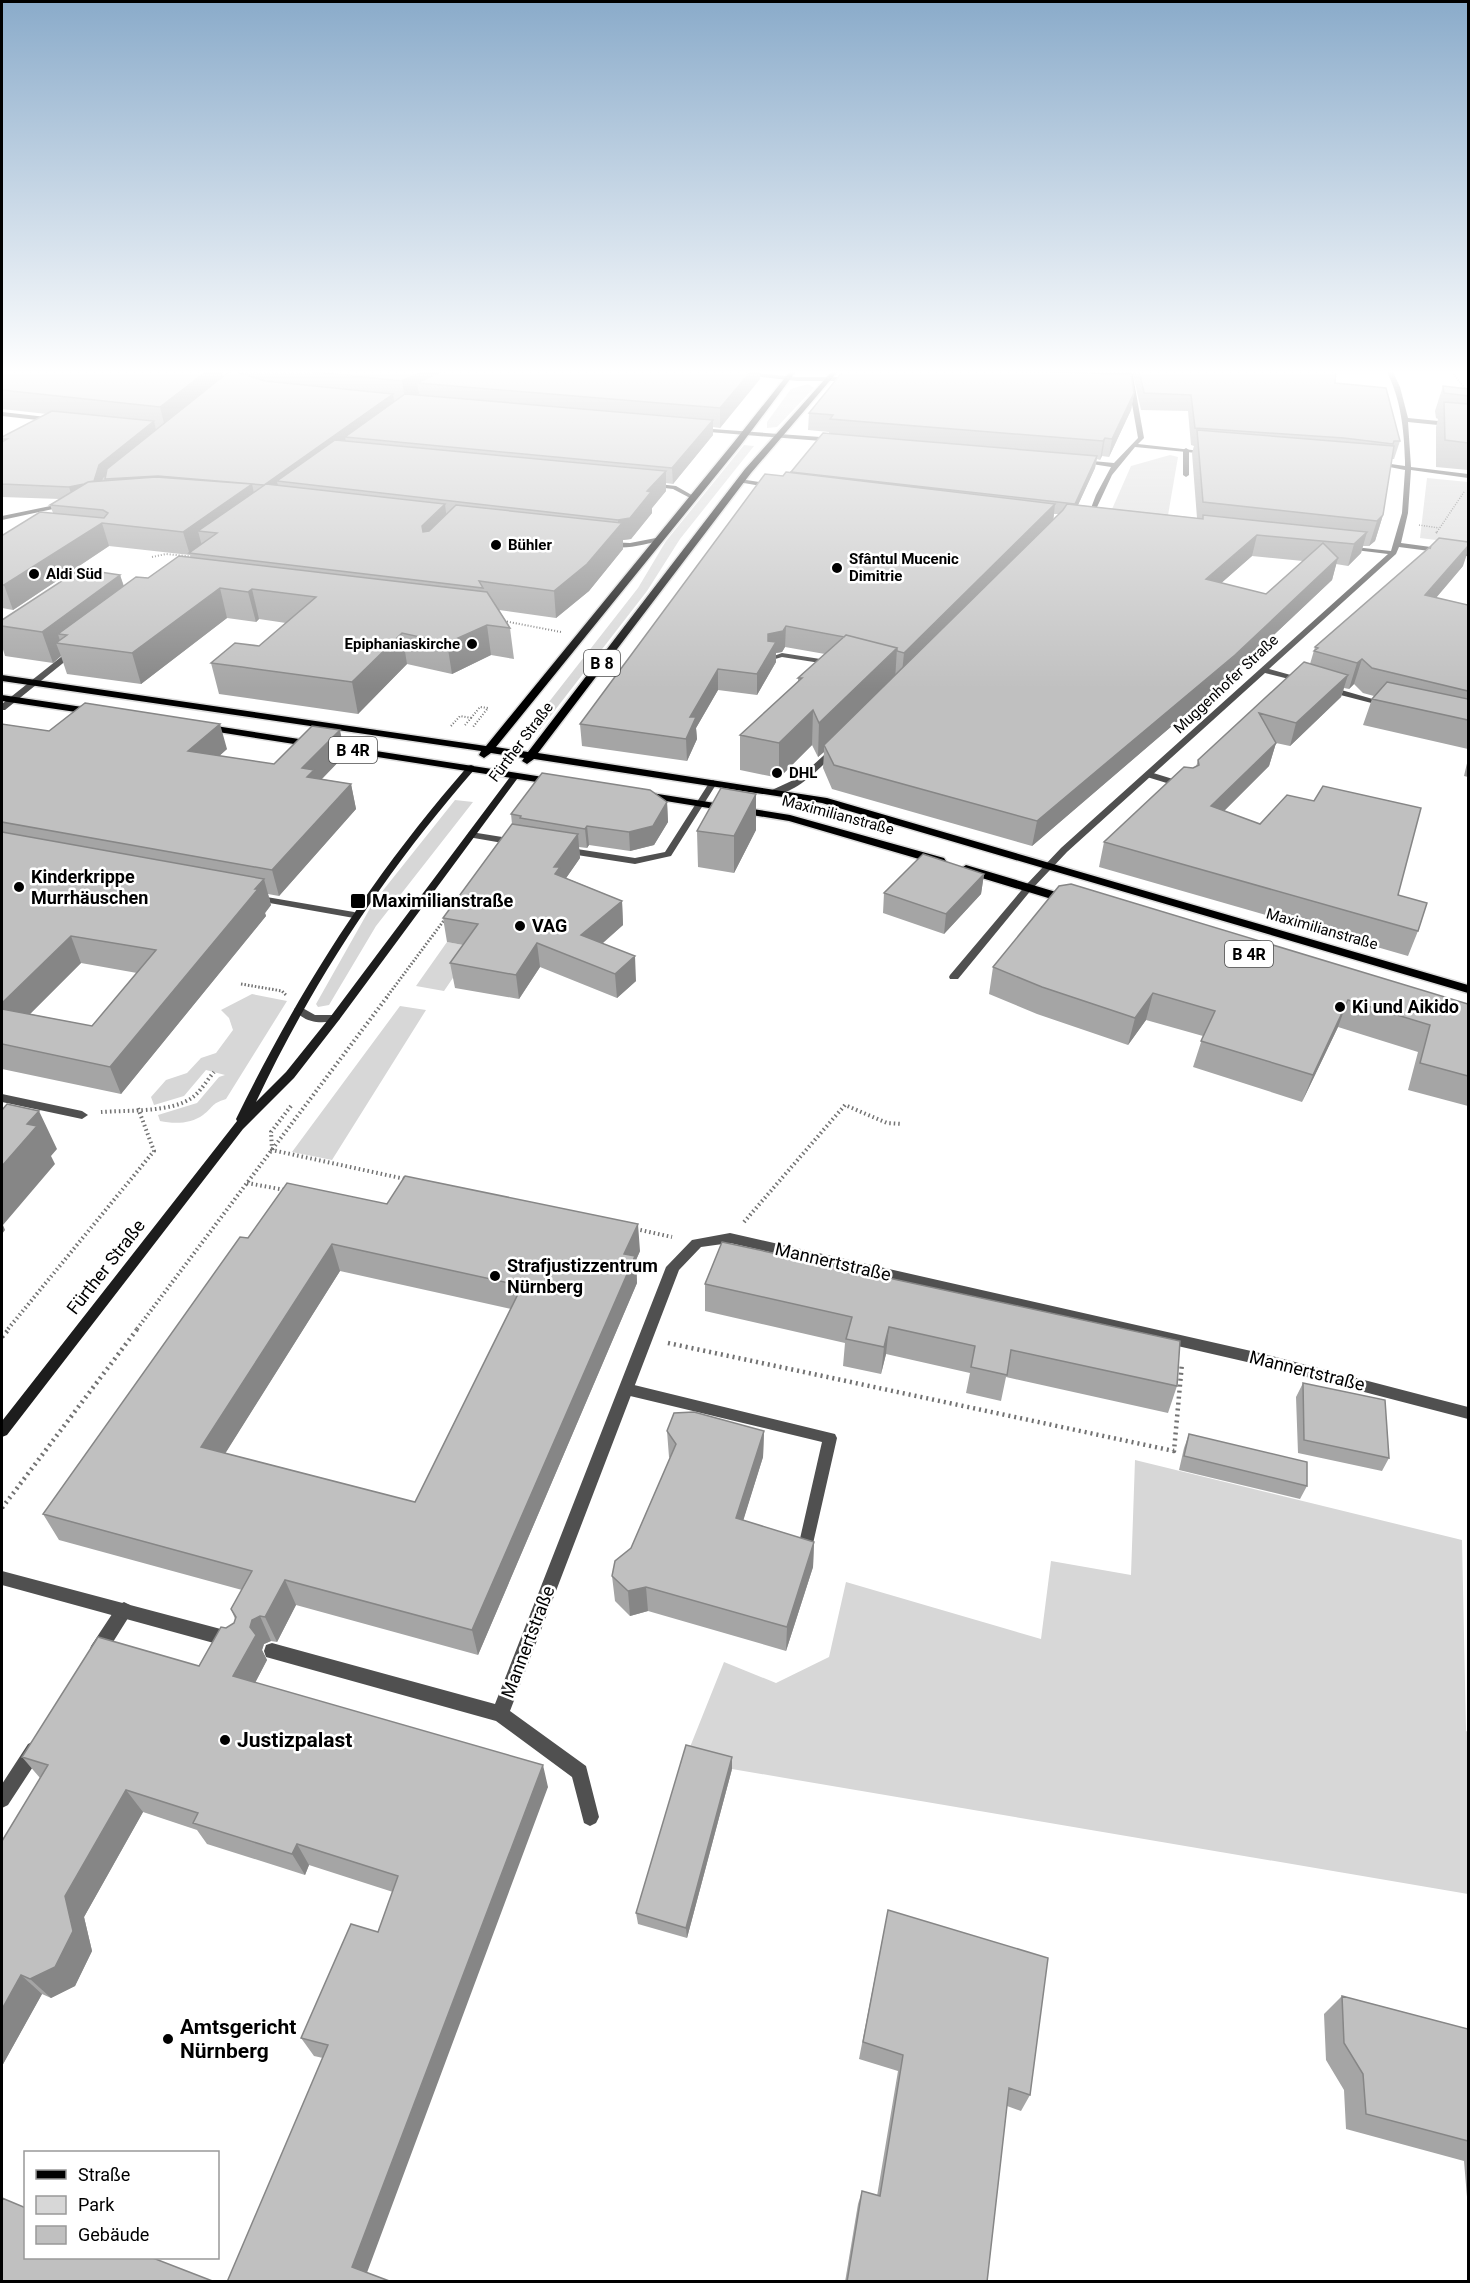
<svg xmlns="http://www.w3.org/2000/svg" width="1470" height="2283" viewBox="0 0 1470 2283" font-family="Roboto,sans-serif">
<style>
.green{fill:#d7d7d7}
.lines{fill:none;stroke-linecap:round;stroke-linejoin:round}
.primary-casing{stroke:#dbdbdb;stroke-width:3}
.path-far4{stroke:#727272;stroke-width:1.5;stroke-dasharray:1 1.5;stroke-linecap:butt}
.path-far3{stroke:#727272;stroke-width:2;stroke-dasharray:1 2;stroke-linecap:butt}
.path-far2{stroke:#727272;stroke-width:3;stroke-dasharray:1.5 2;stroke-linecap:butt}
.path-far1{stroke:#727272;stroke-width:4;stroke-dasharray:1.5 3;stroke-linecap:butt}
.path{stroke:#727272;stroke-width:4.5;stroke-dasharray:2 4;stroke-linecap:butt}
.lane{fill:#505050;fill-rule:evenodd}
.street{fill:#505050;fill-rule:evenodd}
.secondary{fill:#1d1d1d;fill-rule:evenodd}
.primary{fill:#000;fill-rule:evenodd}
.wall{fill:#a5a5a5;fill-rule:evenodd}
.shaded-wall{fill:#868686}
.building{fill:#c0c0c0;stroke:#868686;stroke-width:1.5;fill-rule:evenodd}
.poi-dot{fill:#000;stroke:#fff;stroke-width:2}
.labels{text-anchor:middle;stroke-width:5;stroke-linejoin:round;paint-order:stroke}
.far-poi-label{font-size:15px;font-weight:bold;fill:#000;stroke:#fff;text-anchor:start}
.far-street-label{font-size:15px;fill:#000;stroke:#fff}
.shield{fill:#fff;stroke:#4c4c4c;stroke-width:1.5}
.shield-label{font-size:16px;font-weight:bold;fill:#000}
.poi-label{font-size:18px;font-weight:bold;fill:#000;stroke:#fff;text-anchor:start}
.street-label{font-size:18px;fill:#000;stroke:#fff}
.near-poi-label{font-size:21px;font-weight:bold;fill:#000;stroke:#fff;text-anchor:start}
</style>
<rect width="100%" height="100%" fill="#fff"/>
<path class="green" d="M808,384L814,388L777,427L767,428V422L791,389Z
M744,445L754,446L680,539L647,591L538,732L527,730L638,588L666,541Z
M1170,455L1178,457L1167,521L1109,516L1131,466Z
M1427,478L1468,482V544L1420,538Z
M455,800L473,802L376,926L329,1005L318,1007L316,1004L373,903Z
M447,942L474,947L444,991L416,986Z
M252,994L287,1001L226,1099C210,1104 214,1107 203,1115C191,1124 174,1124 160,1121L158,1115L197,1103L219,1077L225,1075L206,1070L184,1096L154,1105L151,1097L166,1080L187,1073L201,1058L216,1053L233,1030L229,1018L221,1010Z
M400,1006L426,1010L332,1160L292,1152Z
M1135,1460L1462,1540L1466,1731L1468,1732V1894L732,1769L686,1757L724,1662L776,1683L829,1657L846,1582L1041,1639L1051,1561L1131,1575Z"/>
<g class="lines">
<g class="primary-casing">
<path id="primary" d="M791,370H797L740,446L496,747L528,752L745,469L833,370H839L751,473L538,753L827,798L1468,985V993L822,803L534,759L527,764L522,761L524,758L491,753L484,758L479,755L481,751L2,681V675L486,746L734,442Z
M2,695L96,709L101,712L96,715L2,701Z
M203,724L556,779L562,782L556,785L199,729L198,727Z
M639,791L790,815L944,858L946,861L944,864H936L789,821L635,796L633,794Z
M966,865L1076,898L1078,901L1076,904H1068L962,872L960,869Z"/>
</g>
<path class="path-far4" d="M1327,370L1371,371
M1450,370L1468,392
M1419,525L1439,528
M1437,532L1464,492"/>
<path class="path-far3" d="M1436,533L1438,531
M152,557L166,554L195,557
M504,621L561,632
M471,718L480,707L488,708L473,727
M451,726L460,716L471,718L465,725"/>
<path class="path-far2" d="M241,984L282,991L286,995
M386,998L445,919"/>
<path class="path-far1" d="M291,1106L271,1132L272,1150L405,1179
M101,1112C126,1110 172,1113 193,1097C201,1091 207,1080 214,1072
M247,1183L285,1190
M744,1222L845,1105L887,1123L902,1124
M636,1229L672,1237
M8,1329L154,1151L138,1108
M137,1329L387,997"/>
<path class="path" d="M2,1337L10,1328
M668,1343L1174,1451L1182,1363
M2,1508L138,1328"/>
<path class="lane" d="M1186,448L1189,450V475L1186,477L1183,475V450Z
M1150,772L1186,783L1187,785L1183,788L1147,777L1146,775Z
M713,780L717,783L671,856L635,864L564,853L559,850L564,847L635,858L665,852L709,783Z
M471,832L514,839L519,842L514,845L468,837V833Z
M299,1006L315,1015H335L340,1018L339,1020C322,1024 305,1024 294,1009Z
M626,1383L835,1434L837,1438L812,1548L807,1550L802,1548L799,1543L822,1442L626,1395L621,1393L619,1389L621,1385Z
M124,1602L130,1605L132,1610L130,1615L103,1658L97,1660L91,1658L89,1652L91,1646L118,1605Z
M34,1741L40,1744L43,1750L40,1756L8,1805L2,1808V1784L28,1744Z"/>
<path class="street" d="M1126,370H1132L1144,438L1138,444L1210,452L1207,454L1135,447L1112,475L1091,520L1086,521L1096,495L1111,467L1079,462L1082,460L1114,463L1138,438Z
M1386,370H1392L1400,387L1408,418L1468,424V428L1408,422L1411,467L1468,474V478L1411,470L1408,513L1401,543L1468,552V556L1399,547L1396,554L1269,669L1305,679V683L1265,673L1067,852L1032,889L958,979H950L949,977L950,975L1026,885L1061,848L1388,554L1347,549L1345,548V546L1391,551L1402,513L1405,470L1374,464L1377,462L1405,466V461C1404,429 1401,399 1386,370Z
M745,372L797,377H851L854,379L851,381H797L743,375Z
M2,412L55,418L58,420L55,422L2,416Z
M699,428L834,438L837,440L834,442L697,431Z
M740,479L772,484L775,486L772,488L738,482Z
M650,483L676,486L697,498L692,499L673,489L648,486V484Z
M65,503L67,504V506L2,520V516Z
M661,537L664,539L663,540C646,544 620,552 604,544L607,542L630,543Z
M71,649L78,651L5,710H2V704Z
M782,653L833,661L837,663L833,665L782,657L772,660L768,658Z
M1325,687H1331L1390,704L1383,706L1325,691Z
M834,746L838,749L837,751C822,766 795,796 772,794V790L800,777Z
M255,895L354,912L359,915L354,918L252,900L250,898Z
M2,1094L82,1111L88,1115L82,1119L2,1102Z
M730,1233L1260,1353L1468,1407V1419L1260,1365L730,1243L701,1247L679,1270L510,1711L586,1766L599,1817L596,1823L590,1826L584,1823L572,1777L496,1721L266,1657L264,1651L266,1645L272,1643L495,1704L666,1267L692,1240Z
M2,1571L232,1632L238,1635L240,1640L238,1645L232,1648L2,1585Z"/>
<path class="secondary" d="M471,765L474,766V770C386,871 313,981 256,1102L286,1072L331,1016L513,773L520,775L339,1020L294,1078L243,1129L7,1435L2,1437V1421L237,1121L236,1119C300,988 372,876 468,766Z"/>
<use href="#primary" class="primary"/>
</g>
<path class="wall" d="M2,370H769L767,373L760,372V379L720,428L713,427V435L673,484L666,483V491L652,508V513L631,539L623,540V549L589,591L556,618L499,610L510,628L514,659L491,655L452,674L407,664L358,714L219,694L211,663L259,646L286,623L259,619L256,622L227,618L141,684L67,674L61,656L53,663L5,656L2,646V620L120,575L124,586L148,578L191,558L190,555L109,546L13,610L2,608V535H3L53,513L50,505L60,499L2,497V437L47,414L2,409ZM222,371L228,373L223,376Z
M844,370H1128V374L1134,393L1131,410L1109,457L1102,456L1100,460L1097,459L1095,468L1078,505L1197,518L1192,453L1194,446L1191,445L1188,411L1141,410L1132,370H1336L1335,383L1400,441L1394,459H1392L1383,515L1375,541L1369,546H1363L1361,553L1348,566L1336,564L1332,580L1229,677L1032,846L832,789L823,768L824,752L818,757L812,745L779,778L740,770V735L798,682V678L825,654L785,647L782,652L776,653V662L757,695L718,690L696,728L697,739L687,761L582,746L580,724L783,476L791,473L829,434V432L808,430L809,413ZM1054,514H1059L1053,520ZM1252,556L1303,561L1266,594L1221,583Z
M1443,386L1468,389V470L1436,467V427L1438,419L1436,418L1435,411Z
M1463,566L1436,598L1468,605V749L1363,725L1372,699L1374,696L1363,693L1354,684L1349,689L1344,688L1341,697L1290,746L1276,743L1269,766L1224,811L1398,895L1418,931L1408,956L1099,867L1104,842L1196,767L1198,760L1310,664L1315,647Z
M2,724L49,731L227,749L219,756L274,764L345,755L322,779L351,784L356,809L279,896L268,894L271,905L265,913L266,916L121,1094L2,1069ZM81,963L137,973L92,1026L30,1014Z
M1468,759V777L1464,776Z
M756,794V830L734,873L698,867L697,831Z
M667,802L668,822L654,845L630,851L589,845L587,848L579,847L580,858L566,878L622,901L623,925L602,944L636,981L617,998L540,967L519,999L455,988L450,963L463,945L447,942L443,918L512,824L511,814Z
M984,874L981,894L944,934L883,913L884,893Z
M993,967L1468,1004V1106L1408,1090L1418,1052L1338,1027L1302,1102L1193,1067L1203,1036L1146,1020L1128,1045L1037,1014L989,994Z
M387,1204L640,1251L636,1260L637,1283L478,1655L296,1605L277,1642L271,1641L264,1644L262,1650L267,1660L255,1683L548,1787L323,2058L314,2056L301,2038L378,1932L393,1892L309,1865L305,1875L207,1844L197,1830L143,1812L84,1917L92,1951L75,1986L51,1998L42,1994L2,2066L40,1778L22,1757L199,1666L226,1628L234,1623L235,1619L231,1609L242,1590L59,1540L43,1514L248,1238ZM340,1271L511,1309L415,1502L225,1453Z
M722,1242L1177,1386L1168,1413L1006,1377L1001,1401L966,1393L970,1373L886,1354L881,1374L843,1366L845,1343L705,1311V1284Z
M1303,1383L1389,1458L1382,1471L1298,1453L1296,1397Z
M667,1431H764L763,1457L743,1520L814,1542L813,1567L786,1651L648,1611L630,1616L615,1601L612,1576L631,1548L670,1458L669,1457Z
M1189,1434L1307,1486L1300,1499L1179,1470L1184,1448Z
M732,1769L687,1938L638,1924L636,1913Z
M888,1910L1030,2095L1021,2111L1007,2106L987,2282H845L858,2204L862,2191L877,2196L898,2071L859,2059Z
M1342,1996L1468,2029V2209L1464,2161L1346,2129L1344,2090L1326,2060L1324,2014Z"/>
<path class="shaded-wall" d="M208,370H222L224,380L165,427L160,407Z
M426,370H469L417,383L419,394L405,401L402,381Z
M752,370H761L760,379L720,428V408Z
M1134,393L1131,410L1109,457L1112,439Z
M393,394L395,408L345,437L346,443L277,481L279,491L264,485Z
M713,420V435L673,484L672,468Z
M154,421L157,434L103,478L98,495L73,500L69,487L99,465Z
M1105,438L1102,456L1100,460L1103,441Z
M1097,456L1095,468L1073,516L1075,504Z
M666,471V491L652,508V513L631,539L623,540V549L589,591L556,618L554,591L618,527V520L647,491Z
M252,484L257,507L217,533L198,531L202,546L189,553L190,555L183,532Z
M445,504L448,529L425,551L422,526Z
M1055,504L1053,523L902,673L904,653Z
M1383,515L1375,541L1369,546L1377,521Z
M102,523L109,546L13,610L4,585Z
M1367,532L1361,553L1348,566L1354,544Z
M1257,535L1252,556L1201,601L1206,579Z
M1468,546V551L1463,566L1417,620L1425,595Z
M1338,558L1332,580L1229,677L1032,846L1037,821Z
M120,575L129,604L67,635L58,634L61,644L56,643L61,656L53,663L42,632Z
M220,588L227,618L141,684L132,653Z
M252,589L259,619L256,622L248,592Z
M487,625L491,655L452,674L447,643Z
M786,626L785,647L782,652L776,653V662L757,695V674L768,634Z
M402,633L407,664L358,714L352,682Z
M897,648L895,681L824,745V752L818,757L819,723Z
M1362,659L1354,684L1349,689L1357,663Z
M718,669V690L696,728L697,739L687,761L686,739L690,717Z
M1348,675L1341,697L1290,746L1296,723Z
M813,710L812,745L779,778V743Z
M220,724L227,749L196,777L188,751Z
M340,730L345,755L310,791L302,768Z
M1276,743L1269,766L1205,830L1211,806Z
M351,784L356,809L279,896L272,870Z
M756,794V830L734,873V836Z
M667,802L668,822L654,845L630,851L629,832Z
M587,826L589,845L587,848L585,829Z
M578,834L580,858L562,884L558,898L554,867Z
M984,874L981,894L944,934L946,914Z
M264,879L271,905L265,913L266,916L121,1094L110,1067Z
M622,901L623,925L583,960L581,935Z
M71,936L81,963L9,1035L2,1019V1003Z
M537,943L540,967L519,999L516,975Z
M635,956L636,981L617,998L615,974Z
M1153,993L1146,1020L1128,1045L1135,1018Z
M1348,1000L1338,1027L1302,1102L1313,1075Z
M39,1111L57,1149L51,1156L55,1164L3,1225L5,1230L2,1234V1166L27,1124Z
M638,1224L640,1251L636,1260L637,1283L478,1655L472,1630L624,1254Z
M332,1244L340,1271L213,1473L201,1447Z
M889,1327L886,1354L881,1374L884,1347Z
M764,1431L763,1457L736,1544V1518Z
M814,1542L813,1567L786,1651L787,1627Z
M285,1580L296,1605L277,1642L265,1617Z
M646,1587L648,1611L630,1616L628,1591Z
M260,1616L271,1641L264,1644L262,1650L267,1660L246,1700L233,1676L252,1620Z
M732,1757V1769L687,1938L686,1928Z
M543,1765L548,1787L365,2278L352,2267Z
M126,1790L143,1812L84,1917L92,1951L75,1986L51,1998L30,1979L65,1896Z
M297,1844L309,1865L305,1875L292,1854Z
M21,1975L42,1994L2,2066V2009Z"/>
<path class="building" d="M2,370H208L160,407L2,390Z
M231,370L265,381L393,394L264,485L158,476L105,479L107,469Z
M296,370H426L402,381Z
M445,370H752L720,408L417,383Z
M844,370H967L1131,374L1134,393L1112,439L1105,438L1103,441L830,419L833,415L809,413Z
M1139,370H1336L1335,383L1386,388L1400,441H1394L1393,444L1344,438L1195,428L1191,395L1144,393Z
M1443,386L1468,389V396L1444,393Z
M405,394L713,420L672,468L345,437Z
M1444,402L1468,404V443L1445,440Z
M52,411L154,421L99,465L94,481L88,482L84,484L69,487L2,484V442L7,439H2V437Z
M1197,430L1394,446L1383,515L1377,521L1203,502Z
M823,433L1097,456L1075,504L791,472Z
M335,440L666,471L647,491L651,492L630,518L618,520L277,481Z
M786,472L1055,504L904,653L897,651V648L846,635L844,637L786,626L783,631L768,634V641L776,642L757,674L718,669L690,717H696L686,739L580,724L765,474L783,476Z
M156,477L252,484L183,532L102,523L4,585H2V535H3L40,512L104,518L108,513L103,510L50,505L88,482Z
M266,484L445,504L422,526L423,532L429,531L456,505L622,523L587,564L554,591L479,581L483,588L189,553L217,533L198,531Z
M1067,504L1203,519V515L1367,532L1354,544L1257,535L1206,579L1266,594L1323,543L1338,558L1235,655L1037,821L834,765L824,745L1063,510Z
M1439,538L1468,542V546L1425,595L1468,605V691L1372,668L1362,659L1357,663L1314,651L1318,648L1315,647L1430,547V549L1431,546Z
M179,556L487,592L510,628L487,625L447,643L402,633L352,682L242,667L211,663L235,643L259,646L316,597L252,589L248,592L220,588L132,653L56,643L67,635L58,634L136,577L148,578Z
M80,569L120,575L42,632L2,626V620Z
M846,635L897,648L819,723L813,710L779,743L740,735L802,678H798Z
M1304,662L1348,675L1296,723L1259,713L1276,743L1211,806L1260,824L1287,795L1314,801L1323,786L1421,808L1398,895L1427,903L1418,931L1104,842L1184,767L1193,768L1199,765L1198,760Z
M1387,682L1468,699V720L1372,699Z
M85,703L220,724L188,751L274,764L312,726L340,730L302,768L314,770L307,777L351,784L272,870L2,822V724L49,731Z
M542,773L650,790L667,802L653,826L629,832L587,826L585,829L520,818L521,816L511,814Z
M721,788L756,794L734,836L697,831Z
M512,824L578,834L554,867H560L555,874L622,901L581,935L635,956L615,974L537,943L516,975L450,963L478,924L443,918Z
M2,832L264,879L255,889H258L110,1067L2,1044V1009L92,1026L156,950L71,936L2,1003Z
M923,854L984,874L946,914L884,893Z
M1071,884L1468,1004V1076L1420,1063L1430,1025L1348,1000L1313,1075L1201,1041L1215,1011L1153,993L1135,1018L1042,987L993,967L1059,886Z
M7,1104L39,1111L27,1124L37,1126L2,1166V1110Z
M405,1176L638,1224L624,1254L635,1256L472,1630L285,1580L265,1617L260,1616L252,1620L250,1627L256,1635L233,1676L543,1765L352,2267L392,2282H227L328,2045L301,2038L351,1924L378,1932L398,1876L297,1844L292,1854L193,1823L198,1813L126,1790L65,1896L73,1931L55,1967L30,1979L21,1975L2,2009V1841L48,1765L22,1757L98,1637L199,1666L221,1627L226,1628L234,1623L236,1617L231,1609L252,1571L43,1514L240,1237L248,1238L287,1183L387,1204ZM332,1244L522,1286L415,1502L201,1447Z
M722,1242L1180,1341L1177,1386L1011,1350L1007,1375L971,1367L975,1346L889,1327L884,1347L846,1339L852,1317L705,1284Z
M1303,1383L1385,1400L1389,1458L1304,1440Z
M694,1412L764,1431L736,1518L814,1542L787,1627L646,1587L628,1591L612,1576L615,1561L631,1548L676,1444L667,1431L674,1413Z
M1189,1434L1307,1462V1486L1184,1456Z
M686,1745L732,1757L686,1928L636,1913Z
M888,1910L1048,1958L1030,2095L1009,2088L987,2282H847L862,2191L880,2196L903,2055L863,2042Z
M1342,1996L1468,2029V2141L1366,2114L1363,2074L1344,2043Z
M2,2198L26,2208V2258H153L215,2282H2Z"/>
<linearGradient id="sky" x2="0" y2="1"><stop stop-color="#8aabca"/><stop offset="0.54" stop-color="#fff"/><stop offset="1" stop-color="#fff" stop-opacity="0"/></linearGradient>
<rect width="1470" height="689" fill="url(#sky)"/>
<g class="poi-dot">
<circle cx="496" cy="545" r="6"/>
<circle cx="837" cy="568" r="6"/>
<circle cx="34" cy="574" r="6"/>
<circle cx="472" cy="644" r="6"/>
<circle cx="777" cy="773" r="6"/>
<circle cx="19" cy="887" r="6"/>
<rect x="350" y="893" width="16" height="16" rx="3"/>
<circle cx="520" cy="926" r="6"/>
<circle cx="1340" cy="1007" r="6"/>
<circle cx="495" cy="1276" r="6"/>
<circle cx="225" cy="1740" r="6"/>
<circle cx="168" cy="2039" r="6"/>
</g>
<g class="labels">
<g class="far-poi-label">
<text x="508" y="550">Bühler</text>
<text x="849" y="564">Sfântul Mucenic<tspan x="849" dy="17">Dimitrie</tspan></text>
<text x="46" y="579">Aldi Süd</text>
<text x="460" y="649" text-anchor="end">Epiphaniaskirche</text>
<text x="789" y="778">DHL</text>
</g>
<g class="far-street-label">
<text transform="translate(1226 684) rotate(-43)" y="5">Muggenhofer Straße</text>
<text transform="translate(521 742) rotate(-53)" y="5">Fürther Straße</text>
<text transform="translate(838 815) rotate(15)" y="5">Maximilianstraße</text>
<text transform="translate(1322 929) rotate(16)" y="5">Maximilianstraße</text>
</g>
<g class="shield">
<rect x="584" y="650" width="36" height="26" rx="4.5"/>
<rect x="329" y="737" width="48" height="26" rx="4.5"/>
<rect x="1225" y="941" width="48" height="26" rx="4.5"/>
</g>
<g class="shield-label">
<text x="602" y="669">B 8</text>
<text x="353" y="756">B 4R</text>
<text x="1249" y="960">B 4R</text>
</g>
<g class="poi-label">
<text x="31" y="883">Kinderkrippe<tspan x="31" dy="21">Murrhäuschen</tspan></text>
<text x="372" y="907">Maximilianstraße</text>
<text x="532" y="932">VAG</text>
<text x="1352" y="1013">Ki und Aikido</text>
<text x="507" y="1272">Strafjustizzentrum<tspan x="507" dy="21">Nürnberg</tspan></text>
</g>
<g class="street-label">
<text transform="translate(833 1262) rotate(13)" y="6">Mannertstraße</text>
<text transform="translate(106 1267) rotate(-52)" y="6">Fürther Straße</text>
<text transform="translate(1307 1371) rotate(14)" y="6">Mannertstraße</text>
<text transform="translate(528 1642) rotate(-69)" y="6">Mannertstraße</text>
</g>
<g class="near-poi-label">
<text x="237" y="1747">Justizpalast</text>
<text x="180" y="2034">Amtsgericht<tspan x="180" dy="24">Nürnberg</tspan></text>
</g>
</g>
<rect width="1470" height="2283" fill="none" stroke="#000000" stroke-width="6"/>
<rect x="24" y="2151" width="195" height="108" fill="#ffffff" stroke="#999999" stroke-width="1.5"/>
<rect x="36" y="2170" width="30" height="9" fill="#000000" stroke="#999999" stroke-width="1.5"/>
<text x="78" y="2181" font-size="18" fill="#000000">Straße</text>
<rect x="36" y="2196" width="30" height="18" fill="#d7d7d7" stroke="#999999" stroke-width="1.5"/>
<text x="78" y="2211" font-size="18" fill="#000000">Park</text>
<rect x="36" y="2226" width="30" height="18" fill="#c0c0c0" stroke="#999999" stroke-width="1.5"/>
<text x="78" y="2241" font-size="18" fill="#000000">Gebäude</text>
</svg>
